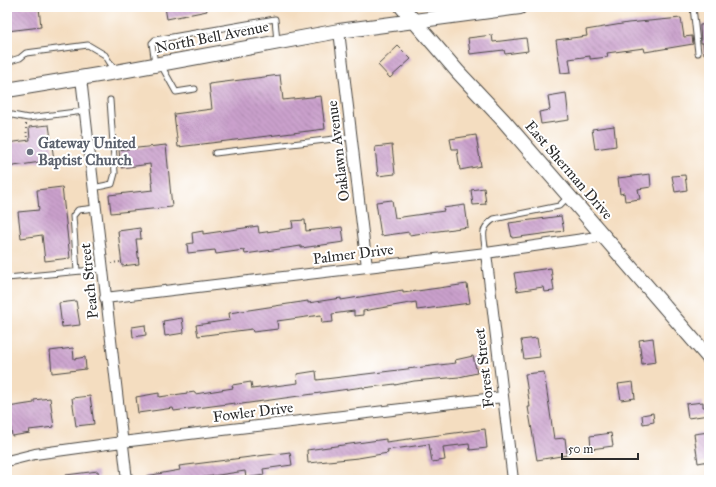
<svg xmlns="http://www.w3.org/2000/svg" width="716" height="487" viewBox="0 0 716 487" font-family="'IM FELL Great Primer',serif">
<style>
.building{fill:url(#building-back-hatch)}
.lines{fill:none;stroke-linecap:round;stroke-linejoin:round}
.lane-casing{stroke:#494641;stroke-width:7}
.street-casing{stroke:#494641;stroke-width:12}
.secondary-casing{stroke:#494641;stroke-width:16}
.path{stroke:#494641;stroke-width:2;stroke-dasharray:1 3;stroke-linecap:butt}
.lane{stroke:#fff;stroke-width:5}
.street{stroke:#fff;stroke-width:10}
.secondary{stroke:#fff;stroke-width:14}
.worship-dot{fill:#6b7280;stroke:#fff;stroke-width:1.5}
.labels{text-anchor:middle;stroke-width:4;stroke-linejoin:round;paint-order:stroke}
.street-label{font-size:15px;fill:#2b2b2b;stroke:#fff}
.worship-label{font-size:15px;font-weight:bold;fill:#5b616d;stroke:#fff;text-anchor:start}
</style>
<defs>
<pattern id="building-back-hatch" width="6" height="6" patternUnits="userSpaceOnUse"><rect width="6" height="6" fill="#caa0cc"/><path d="M-1 5l2 2M0 0l6 6M5-1l2 2" fill="none" stroke="#a483a6"/></pattern>
</defs>
<rect width="100%" height="100%" fill="#fff"/>
<filter id="ink" filterUnits="userSpaceOnUse"><feTurbulence type="fractalNoise" baseFrequency=".025" numOctaves="2"/><feDisplacementMap in="SourceGraphic" scale="8" xChannelSelector="R" yChannelSelector="G"/><feConvolveMatrix kernelMatrix="1 2 1 2 8 2 1 2 1" color-interpolation-filters="sRGB"/></filter>
<filter id="wash" filterUnits="userSpaceOnUse"><feTurbulence type="fractalNoise" baseFrequency=".012" numOctaves="4" result="noise"/><feDisplacementMap in="SourceGraphic" scale="16" xChannelSelector="R" yChannelSelector="G"/><feGaussianBlur stdDeviation="0.9" result="paint"/><feColorMatrix in="noise" values="0 0 0 0 0 0 0 0 0 0 0 0 0 0 0 0 0 1.4 0 .05"/><feComposite in="paint" operator="in"/></filter>
<g filter="url(#wash)">
<rect width="100%" height="100%" fill="#f4ddc0"/>
<g id="blocks">
<path class="building" d="M7,7H39L41,27L7,31Z
M165,7H206L207,11L167,19Z
M681,18L684,37L692,36L693,44L645,52L644,48L607,53L608,57L590,59V56L569,59L571,72L561,73L556,40L587,36L586,30L628,23Z
M709,24V54H704L703,43H701L700,25Z
M492,35L493,42L526,38L528,51L505,54L504,50L470,54L468,38Z
M398,46L411,59L390,78L378,65Z
M280,75L283,100L321,96L325,129L178,147L174,114L212,109L209,84Z
M566,93L569,120L541,124L539,112L550,110L548,96Z
M49,125L54,160L7,167V143L30,140L29,127Z
M614,126L616,146L595,149L592,129Z
M476,135L481,166L460,170L457,149H452L450,139Z
M166,145L172,207L111,213L109,195L153,190L150,164L121,168L119,150Z
M392,145L395,174L378,176L375,147Z
M650,174L651,187L638,189L640,199L625,201L624,193L620,194L618,178Z
M685,175L687,190L675,192L672,176Z
M62,187L70,258L45,261L42,235L21,238L18,212L39,210L37,190Z
M484,188L486,204L473,205L471,190Z
M392,200L395,218L444,211L443,208L465,205L468,227L409,235V232L381,236L376,202Z
M561,216L564,231L512,238L509,223Z
M305,220L306,231L342,227L344,242L301,248V246L245,254L244,250L216,254L215,250L188,253L187,244L193,243L192,233L203,231V234L258,226L259,233L293,228L292,221Z
M140,228L141,239H136L139,264L122,266L118,231Z
M551,268L554,291L544,292L543,287L517,291L514,273Z
M467,284L470,303L417,310L416,302L363,311V315L354,316V311L332,314L333,322L322,323L321,315L277,321L278,329L253,332L252,329L198,336L196,325L230,320L229,313L308,301V303L341,298V300L403,290V293Z
M76,301L80,325L62,327L59,303Z
M182,318L184,333L165,336L163,321Z
M145,325L146,335L133,337L132,327Z
M537,338L540,357L524,359L521,340Z
M653,338L656,362L642,364L639,340Z
M73,348L74,359L85,357L86,369L52,373L50,351Z
M473,356L477,373L459,377L414,381L395,385V384L363,388V387L235,405V403L174,411L173,408L138,413L136,397L159,393V397L195,392V394L233,388L232,385L251,382L252,389L298,383L297,374L316,371L317,380L456,363L455,360Z
M544,372L554,439L565,438L567,455L537,460L528,407H530L525,374Z
M633,382L635,398L621,400L618,384Z
M90,396L94,424L76,426L72,398Z
M50,398L54,427L29,430L30,433L12,436L8,407L34,403V400Z
M703,402V407H709V415L688,418L686,404Z
M653,413L654,422L643,424L642,415Z
M485,429L487,448L470,450L469,444L443,447L445,460L432,462L429,444L387,450L388,453L358,458L308,463L307,450L386,439V442Z
M709,432V461L698,463L694,434Z
M611,433L613,446L591,449L590,436Z
M290,452L292,465L263,469L264,475L246,478L245,471L199,478L200,480H146V476L180,470L179,466Z
M98,471L99,480H66V475Z"/>
</g>
</g>
<g filter="url(#ink)">
<use href="#blocks" fill-opacity="0" stroke="#494641" stroke-width="1"/>
<g class="lines">
<g class="lane-casing">
<path id="lane" d="M693,7L698,53
M7,62L20,58L26,53L88,45L105,55L115,71
M155,64L152,43L155,40L275,19L277,42
M161,65L176,92L195,89
M7,114L28,118L84,111
M215,153L351,137
M93,188L112,184L115,173L110,100
M486,253C484,237 479,229 494,219L559,206L569,196
M77,271L73,216L78,210L96,208
M7,278L103,269"/>
</g>
<g class="street-casing">
<path id="street" d="M339,31L367,267
M81,78L127,480
M486,253L513,480
M105,298L486,253L604,236
M7,461L35,454L122,442L503,397"/>
</g>
<g class="secondary-casing">
<path id="secondary" d="M402,7L458,72L504,121L709,358
M7,90L116,72L339,31L520,7"/>
</g>
<path class="path" d="M26,124L27,140
M111,263L121,262"/>
<use href="#lane" class="lane"/>
<use href="#street" class="street"/>
<use href="#secondary" class="secondary"/>
</g>
</g>
<circle class="worship-dot" cx="30" cy="152" r="4"/>
<g class="labels">
<g class="street-label">
<text transform="translate(212 37) rotate(-11)" y="5">North Bell Avenue</text>
<text transform="translate(338 151) rotate(-97)" y="5">Oaklawn Avenue</text>
<text transform="translate(569 170) rotate(49)" y="5">East Sherman Drive</text>
<text transform="translate(353 254) rotate(-7)" y="5">Palmer Drive</text>
<text transform="translate(89 281) rotate(-96)" y="5">Peach Street</text>
<text transform="translate(484 368) rotate(-97)" y="5">Forest Street</text>
<text transform="translate(253 412) rotate(-7)" y="5">Fowler Drive</text>
</g>
<g class="worship-label">
<text x="38" y="148">Gateway United<tspan x="38" dy="17">Baptist Church</tspan></text>
</g>
</g>
<rect width="716" height="487" fill="none" stroke="#fff" stroke-width="24"/>
<path d="M562 453v6h76v-6" fill="none" stroke="#2b2b2b" stroke-width="2"/>
<text x="568" y="453" font-size="12" fill="#2b2b2b" stroke="#ffffff" stroke-width="3" paint-order="stroke">50 m</text>
</svg>
